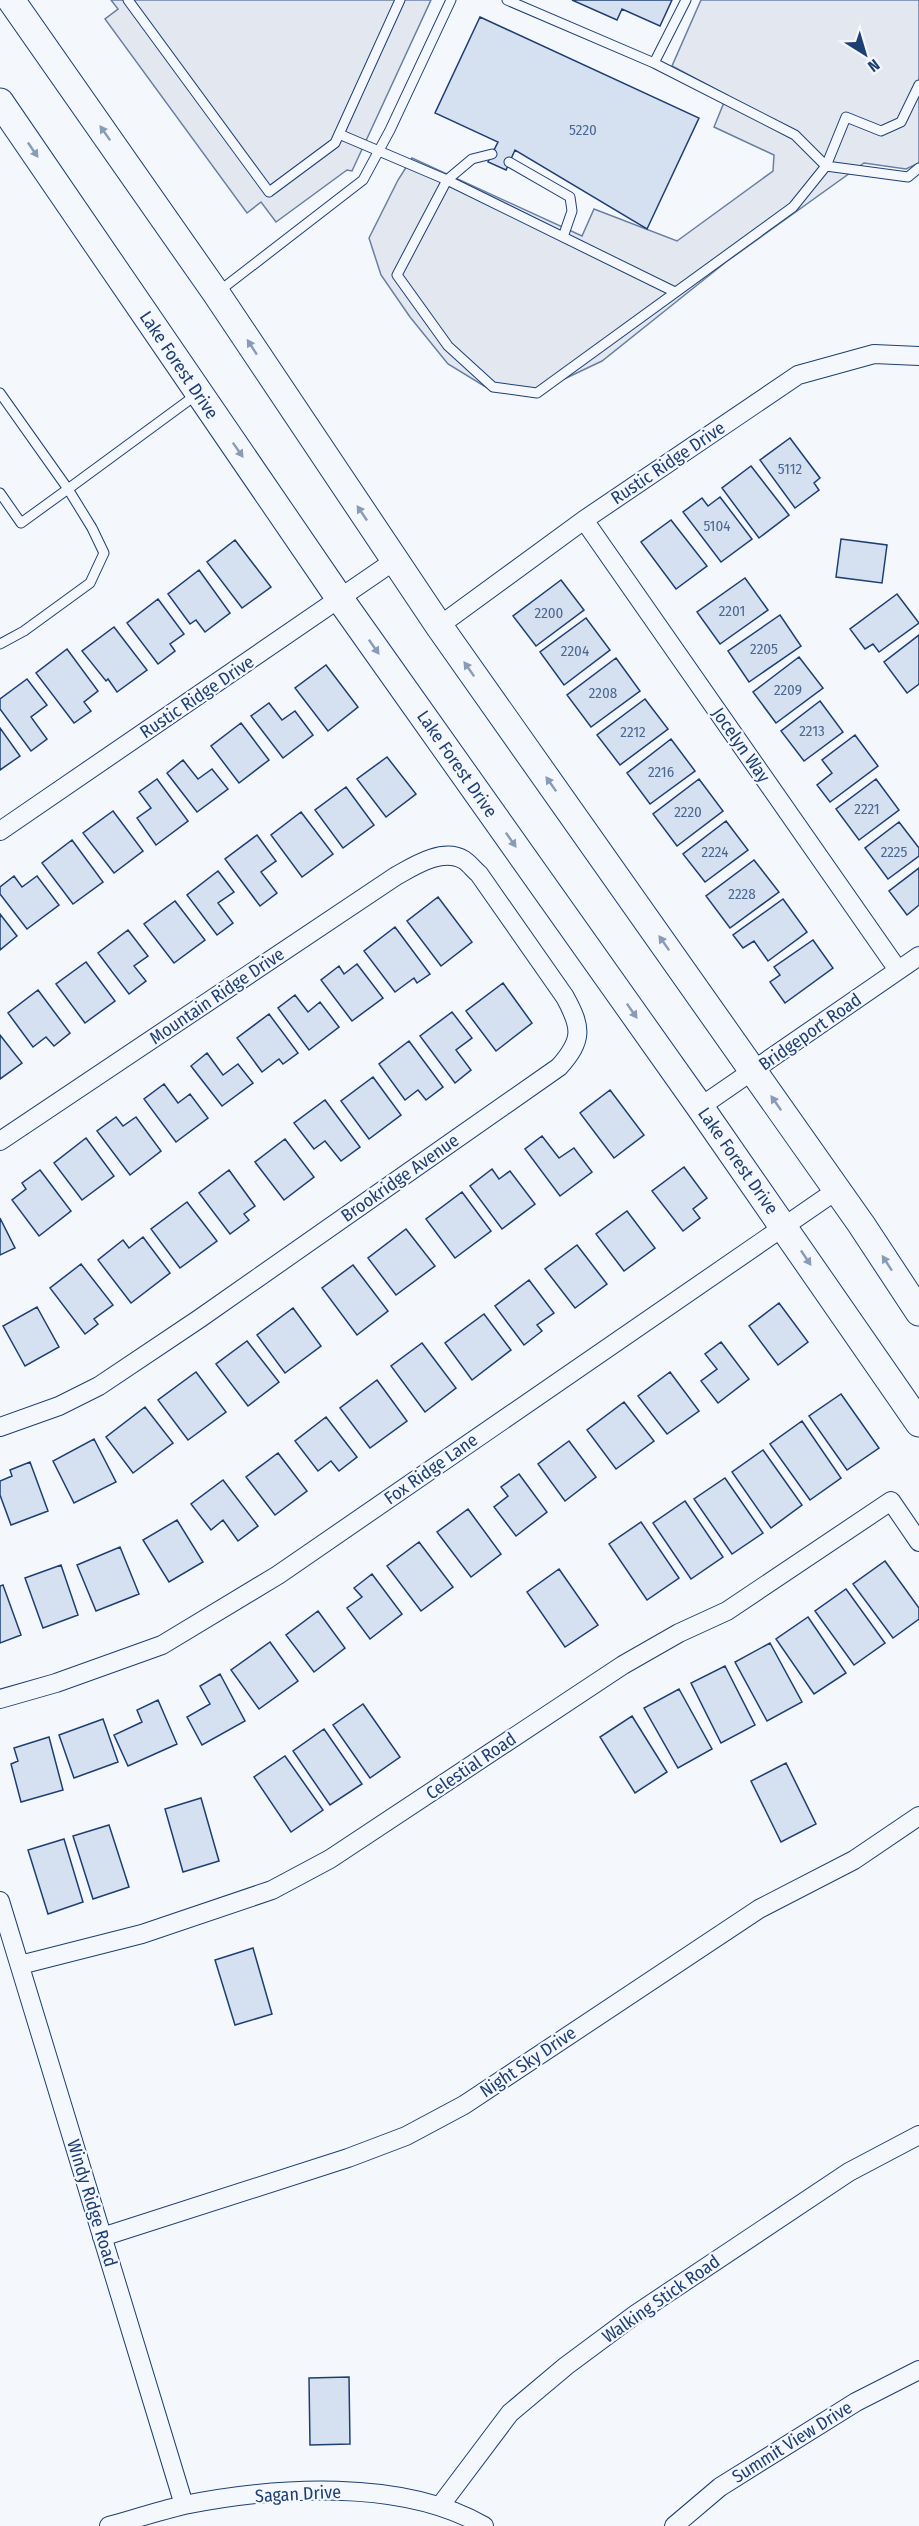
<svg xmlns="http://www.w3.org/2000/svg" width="919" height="2526" viewBox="0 0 919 2526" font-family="'Fira Sans Condensed',sans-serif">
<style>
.parking{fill:#e3e8f0;stroke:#687fa3;stroke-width:1.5}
.building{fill:#d5e0f0;stroke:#1d3f73;stroke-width:1.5}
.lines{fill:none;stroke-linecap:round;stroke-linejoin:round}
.service-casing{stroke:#1d3f73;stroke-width:11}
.minor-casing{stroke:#1d3f73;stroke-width:20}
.secondary-casing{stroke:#1d3f73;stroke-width:29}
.service{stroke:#f4f7fb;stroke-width:9}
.minor{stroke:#f4f7fb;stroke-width:18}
.secondary{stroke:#f4f7fb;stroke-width:27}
.oneway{fill:#889bb7}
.labels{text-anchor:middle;stroke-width:4.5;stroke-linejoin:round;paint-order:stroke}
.number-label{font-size:15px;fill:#4b6792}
.street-label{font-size:18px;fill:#1d3f73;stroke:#f4f7fb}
</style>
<rect width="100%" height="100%" fill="#f4f7fb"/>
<path class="parking" d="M111,0H431L352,171L347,170L276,222L261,202L247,213L105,19L118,9Z
M701,0H919V163L906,169L864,163L726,262L602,361L539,391L489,389L448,364L410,317L381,275L369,238L398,180L412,158L582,236L594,209L677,241L773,171L774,155L714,127L727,95L672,66Z"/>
<path class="building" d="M572,0H672L660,26L622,9L617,20Z
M480,17L699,118L647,229L515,150L506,170L488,162L498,142L435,113Z
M790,438L820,478L814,483L819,490L795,508L760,460Z
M751,466L789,515L759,538L722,488Z
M720,497L752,539L721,562L683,512L702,498L708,506Z
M671,520L707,566L676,589L641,542Z
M841,539L887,545L882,583L836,577Z
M235,540L271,587L242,608L207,562Z
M199,570L230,613L205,632L196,620L190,624L168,594Z
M745,578L768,610L720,644L697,612Z
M561,580L584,610L536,646L513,616Z
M897,594L919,623L879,652L873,644L865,649L850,629Z
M158,599L184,634L170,644L175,651L158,664L127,623Z
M780,615L801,646L749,682L728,651Z
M586,618L610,650L564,685L540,652Z
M114,627L147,670L117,692L108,679L106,681L82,651Z
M919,635V684L907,693L884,662Z
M67,649L98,691L84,702L91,711L74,723L36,673Z
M799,657L823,688L776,723L753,692Z
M616,658L640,691L591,727L567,695Z
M326,665L358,707L328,731L295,688Z
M27,679L47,705L31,717L47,739L31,751L0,709V699Z
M645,699L668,729L620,765L597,735Z
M820,701L843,732L804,761L781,731Z
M269,703L282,720L295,711L313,735L283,758L251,716Z
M241,723L269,760L239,783L211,746Z
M0,728L20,756L0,770Z
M855,735L878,766L830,802L817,785L832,773L822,760Z
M671,739L695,771L650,804L627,773Z
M387,757L416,794L386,817L357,779Z
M183,760L198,779L212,769L228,789L197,812L167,773Z
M157,779L188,821L156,845L137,818L151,808L139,792Z
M699,779L723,811L677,846L653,814Z
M876,779L899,810L859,840L836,809Z
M346,787L374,825L343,848L315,810Z
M113,811L143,851L114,873L83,833Z
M301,812L333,854L302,877L271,835Z
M726,821L748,850L705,882L683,854Z
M899,822L919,848V856L888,879L865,848Z
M257,835L276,861L261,872L277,893L260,906L225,859Z
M72,840L103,882L73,904L42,863Z
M754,860L779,892L730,928L706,896Z
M919,868V905L907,915L889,891Z
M218,871L234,892L218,903L233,923L217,935L187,895Z
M14,876L22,887L37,876L59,905L27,929L0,894V887Z
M438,897L472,942L441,966L407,921Z
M783,899L807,932L768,961L754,941L743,948L733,935Z
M175,901L205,940L174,963L144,924Z
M0,914L17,936L0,950Z
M395,927L430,974L417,983L414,978L395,992L364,951Z
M128,930L148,956L134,966L146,981L129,994L98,953Z
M813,940L833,968L785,1003L770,982L780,975L774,967Z
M86,962L115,1001L85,1023L56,984Z
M357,964L383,998L352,1021L321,980L339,966L344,974Z
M503,983L532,1023L496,1051L466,1011Z
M38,990L70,1033L54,1046L46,1037L33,1047L8,1013Z
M295,995L308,1012L320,1002L339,1027L309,1050L278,1008Z
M452,1012L472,1038L456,1050L471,1070L455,1083L420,1036Z
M269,1014L298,1053L283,1064L279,1059L262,1072L237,1038Z
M0,1035L22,1063L0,1079Z
M409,1041L443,1087L426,1100L418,1090L405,1100L379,1064Z
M207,1053L223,1075L238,1064L253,1083L222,1106L191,1066Z
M373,1077L401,1115L369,1139L341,1101Z
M164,1084L178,1103L190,1094L208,1118L176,1142L144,1099Z
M610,1090L644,1135L614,1158L580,1113Z
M325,1100L360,1147L341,1161L325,1141L314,1149L294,1123Z
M116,1117L123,1126L136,1117L161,1151L130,1175L97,1131Z
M542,1136L559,1158L574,1148L592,1172L560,1196L525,1149Z
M86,1138L114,1176L82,1200L54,1163Z
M285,1139L314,1177L284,1200L255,1162Z
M684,1167L707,1198L693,1209L700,1218L683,1231L652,1191Z
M492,1169L499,1179L510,1171L535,1204L502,1229L470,1186Z
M40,1170L71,1211L39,1236L12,1200L26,1189L22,1183Z
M229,1170L255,1206L244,1214L249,1220L230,1234L199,1193Z
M462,1192L491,1231L455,1258L426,1219Z
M187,1202L217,1241L180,1268L151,1229Z
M627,1211L655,1248L624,1271L596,1234Z
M0,1218L15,1248L0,1255Z
M406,1229L435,1266L396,1295L368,1258Z
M143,1237L170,1273L131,1303L98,1260L123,1240L129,1248Z
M577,1245L607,1284L575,1308L545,1269Z
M81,1264L113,1305L94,1319L98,1324L85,1334L50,1288Z
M353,1265L388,1311L357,1335L322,1288Z
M529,1280L554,1313L537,1325L542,1331L524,1345L495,1306Z
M779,1303L808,1342L778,1365L749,1326Z
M37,1307L59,1347L25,1366L3,1326Z
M293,1308L321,1346L285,1373L257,1335Z
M484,1314L511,1350L472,1380L445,1343Z
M247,1341L279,1382L248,1406L216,1364Z
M721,1342L749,1379L718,1403L701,1381L717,1369L705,1354Z
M422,1343L456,1388L425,1412L391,1366Z
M196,1372L226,1412L188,1440L158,1400Z
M670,1372L699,1411L667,1434L638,1396Z
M377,1380L407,1421L370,1448L340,1408Z
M841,1394L879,1448L847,1470L809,1416Z
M624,1402L654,1441L616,1469L587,1430Z
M145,1407L173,1443L133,1473L106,1437Z
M326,1417L357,1457L339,1471L331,1461L318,1471L295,1441Z
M802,1421L841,1478L810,1500L770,1444Z
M94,1439L116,1482L74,1503L53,1461Z
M569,1441L596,1477L565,1501L538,1464Z
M763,1450L802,1505L771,1528L732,1472Z
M278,1453L307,1491L275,1515L246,1477Z
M30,1462L48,1511L11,1525L0,1495V1481L12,1476L10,1470Z
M519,1474L547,1512L516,1536L494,1507L508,1496L501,1487Z
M725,1478L763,1533L732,1554L694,1499Z
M223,1480L258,1526L238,1541L223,1520L211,1530L191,1504Z
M685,1501L723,1557L691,1579L653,1523Z
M468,1509L501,1554L471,1577L437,1532Z
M177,1520L203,1562L169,1582L143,1540Z
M641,1522L679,1578L647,1600L609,1544Z
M419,1542L453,1587L421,1611L387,1566Z
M120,1547L139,1594L96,1611L77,1565Z
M885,1561L919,1608V1619L893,1638L853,1584Z
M61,1565L78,1615L43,1628L25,1578Z
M559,1569L598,1625L565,1647L527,1592Z
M372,1574L402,1614L370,1639L347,1608L362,1597L354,1588Z
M3,1585L21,1635L0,1643V1586Z
M846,1589L885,1643L854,1665L815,1611Z
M318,1611L345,1648L314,1672L286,1635Z
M808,1617L846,1673L814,1694L776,1639Z
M270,1642L298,1681L259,1709L231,1670Z
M770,1643L802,1702L767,1721L735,1662Z
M725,1666L755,1725L721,1743L691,1683Z
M220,1674L245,1721L202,1745L187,1717L210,1704L200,1686Z
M679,1689L712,1749L678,1768L644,1708Z
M158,1700L177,1744L128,1766L114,1735L142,1722L137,1710Z
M363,1704L400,1757L370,1778L333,1725Z
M632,1716L667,1772L635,1793L600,1737Z
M103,1719L118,1762L74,1778L59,1735Z
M324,1729L362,1784L330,1805L293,1751Z
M49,1737L63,1790L21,1802L11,1764L18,1761L14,1748Z
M285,1756L323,1810L291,1832L254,1777Z
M786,1763L816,1824L781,1842L751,1781Z
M201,1798L219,1861L183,1872L165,1809Z
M109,1825L129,1887L93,1899L73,1836Z
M64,1839L83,1902L48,1914L28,1850Z
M253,1948L272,2014L235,2025L215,1960Z
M349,2377L350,2444L310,2445L309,2378Z"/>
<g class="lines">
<g class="service-casing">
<path id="service" d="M128,0L269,192L335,143L400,0
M507,0L654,63L686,0
M654,63L795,135L826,166L846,117L881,131L901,122L919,85
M339,134L447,180L472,159L492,154
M509,162L570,197L572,211L563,237
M218,292L363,180L390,130L451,0
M675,292L447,180L397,275L448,346L493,387L537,393L793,207L826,166L908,177L919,168
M0,393L68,489L21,523L0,493
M0,644L24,631L90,583L104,553L92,528L68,489L196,395"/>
</g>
<g class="minor-casing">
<path id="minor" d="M584,520L898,970
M439,626L584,520L798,375L874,354L919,356
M0,831L394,561
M700,1107L919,956
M0,1141L396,876C414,866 443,847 464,860C470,864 474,870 479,874L565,997C582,1028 583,1040 559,1067L199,1319L99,1386L59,1406L0,1427
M0,1699L56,1683L162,1645L278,1575L837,1190
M0,1901L184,2505
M20,1965L142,1934L272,1890L330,1859L623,1665L679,1633L727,1611L891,1501L919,1542
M102,2237L348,2158L406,2136L464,2105L759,1909L854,1860L919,1816
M440,2506L510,2413L566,2366L636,2314L849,2172L919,2135
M109,2526C134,2519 159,2511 184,2505C274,2487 402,2478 484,2526
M674,2526L720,2487L856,2402L919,2370"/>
</g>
<g class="secondary-casing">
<path id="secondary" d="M11,0L216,293L439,626L861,1224L919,1312
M0,102L340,599L700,1107L919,1423"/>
</g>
<use href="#service" class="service"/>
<use href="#minor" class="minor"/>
<use href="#secondary" class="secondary"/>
</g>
<defs><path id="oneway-solid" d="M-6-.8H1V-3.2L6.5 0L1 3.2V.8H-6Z" transform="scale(1.5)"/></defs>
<g class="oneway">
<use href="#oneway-solid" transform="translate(105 133) rotate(-125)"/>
<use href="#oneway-solid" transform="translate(33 150) rotate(56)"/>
<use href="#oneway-solid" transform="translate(252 347) rotate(-123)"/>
<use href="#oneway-solid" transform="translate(238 450) rotate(55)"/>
<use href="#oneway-solid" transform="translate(362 513) rotate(-124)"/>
<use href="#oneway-solid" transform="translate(374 647) rotate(55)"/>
<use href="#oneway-solid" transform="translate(469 669) rotate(-125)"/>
<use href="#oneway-solid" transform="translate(551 784) rotate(-125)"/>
<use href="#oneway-solid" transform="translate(511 840) rotate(55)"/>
<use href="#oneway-solid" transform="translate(664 943) rotate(-125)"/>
<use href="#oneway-solid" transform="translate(632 1011) rotate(55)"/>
<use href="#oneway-solid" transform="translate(776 1103) rotate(-125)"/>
<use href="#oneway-solid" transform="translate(806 1258) rotate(56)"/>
<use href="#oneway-solid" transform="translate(887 1263) rotate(-123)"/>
</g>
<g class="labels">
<g class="number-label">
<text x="583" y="135">5220</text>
<text x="790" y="474">5112</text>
<text x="717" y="531">5104</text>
<text x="732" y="616">2201</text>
<text x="549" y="618">2200</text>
<text x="764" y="654">2205</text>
<text x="575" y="656">2204</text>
<text x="788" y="695">2209</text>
<text x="603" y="698">2208</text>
<text x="812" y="736">2213</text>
<text x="633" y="737">2212</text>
<text x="661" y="777">2216</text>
<text x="867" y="814">2221</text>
<text x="688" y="817">2220</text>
<text x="715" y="857">2224</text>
<text x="894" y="857">2225</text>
<text x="742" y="899">2228</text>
</g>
<g class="street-label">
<text transform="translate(179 365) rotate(56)" y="6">Lake Forest Drive</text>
<text transform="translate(668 463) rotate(-34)" y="6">Rustic Ridge Drive</text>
<text transform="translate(197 697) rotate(-34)" y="6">Rustic Ridge Drive</text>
<text transform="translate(741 745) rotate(55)" y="6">Jocelyn Way</text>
<text transform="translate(457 764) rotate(55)" y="6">Lake Forest Drive</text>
<text transform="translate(217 996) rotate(-34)" y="6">Mountain Ridge Drive</text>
<text transform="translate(810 1032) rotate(-35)" y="6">Bridgeport Road</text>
<text transform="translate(738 1161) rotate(55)" y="6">Lake Forest Drive</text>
<text transform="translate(400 1178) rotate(-35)" y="6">Brookridge Avenue</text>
<text transform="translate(431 1469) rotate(-35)" y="6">Fox Ridge Lane</text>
<text transform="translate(471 1766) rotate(-34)" y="6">Celestial Road</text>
<text transform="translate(528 2062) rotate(-34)" y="6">Night Sky Drive</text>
<text transform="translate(92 2203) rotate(73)" y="6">Windy Ridge Road</text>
<text transform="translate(661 2299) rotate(-35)" y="6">Walking Stick Road</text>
<text transform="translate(792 2442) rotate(-32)" y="6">Summit View Drive</text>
<text transform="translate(298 2494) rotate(-3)" y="6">Sagan Drive</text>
</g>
</g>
<g transform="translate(865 54) rotate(143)" stroke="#f4f7fb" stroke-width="4.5" paint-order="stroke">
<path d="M0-4.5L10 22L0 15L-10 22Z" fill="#1d3f73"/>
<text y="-9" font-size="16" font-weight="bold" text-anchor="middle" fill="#1d3f73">N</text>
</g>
</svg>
